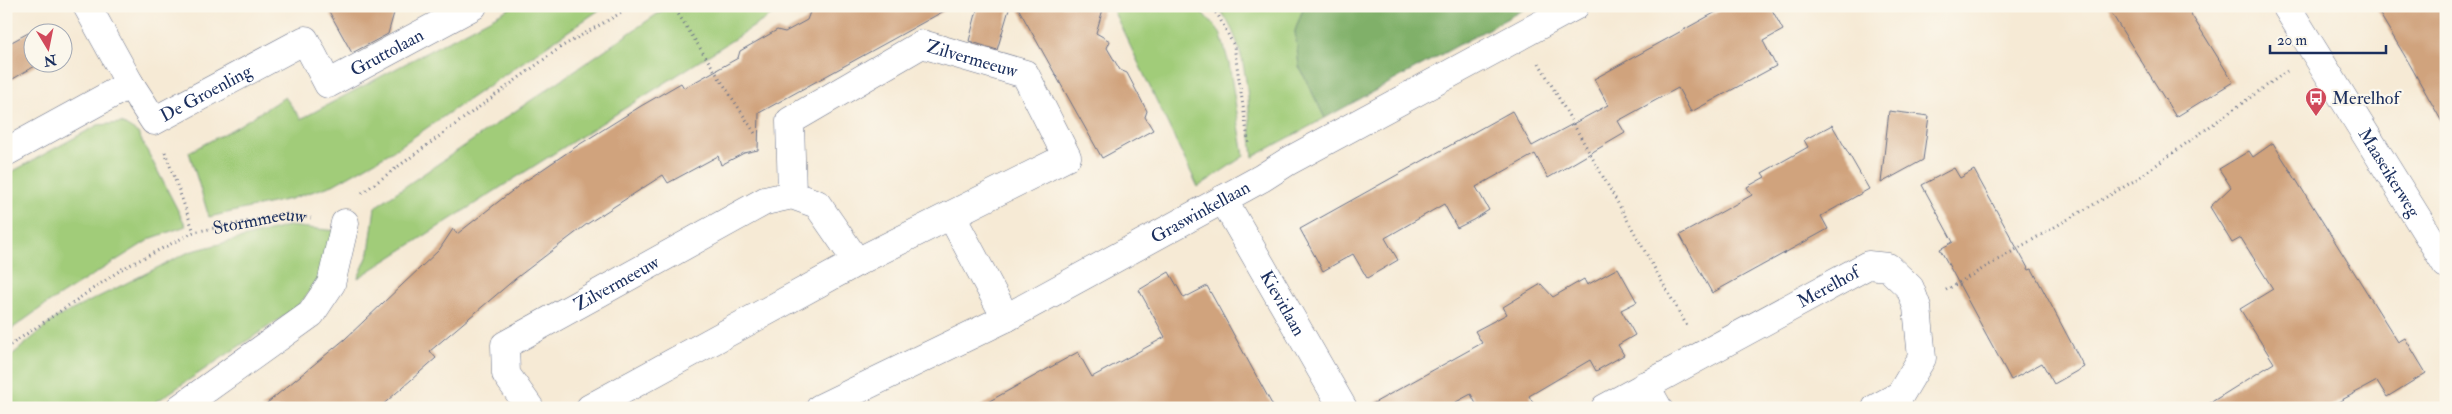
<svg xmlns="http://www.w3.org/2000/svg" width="2452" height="414" viewBox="0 0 2452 414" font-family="'IM FELL Double Pica',serif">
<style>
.green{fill:#a1cc79;stroke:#5e7e6c}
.forest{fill:#80b069;stroke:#4e7064}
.building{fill:#d0a37d}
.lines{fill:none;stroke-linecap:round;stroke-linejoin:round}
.minor-casing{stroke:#687088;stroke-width:29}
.path{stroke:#687088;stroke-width:3;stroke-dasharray:1 4;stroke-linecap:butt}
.minor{stroke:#fff;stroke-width:28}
.labels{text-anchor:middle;stroke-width:4.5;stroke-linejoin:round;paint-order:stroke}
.street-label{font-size:18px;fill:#1b2f5e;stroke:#fbf7ec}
.poi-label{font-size:18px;fill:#1b2f5e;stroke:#fbf7ec;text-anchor:start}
</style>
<rect width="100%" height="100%" fill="#fbf7ec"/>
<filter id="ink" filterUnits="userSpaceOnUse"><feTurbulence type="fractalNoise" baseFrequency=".02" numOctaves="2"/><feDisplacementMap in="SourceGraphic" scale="10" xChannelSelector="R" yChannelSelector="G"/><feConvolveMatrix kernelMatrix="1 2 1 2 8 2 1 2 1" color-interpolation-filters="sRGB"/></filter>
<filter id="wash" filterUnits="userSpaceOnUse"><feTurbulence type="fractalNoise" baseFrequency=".0096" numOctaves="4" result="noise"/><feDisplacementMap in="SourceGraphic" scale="20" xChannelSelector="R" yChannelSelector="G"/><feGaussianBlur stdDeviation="1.12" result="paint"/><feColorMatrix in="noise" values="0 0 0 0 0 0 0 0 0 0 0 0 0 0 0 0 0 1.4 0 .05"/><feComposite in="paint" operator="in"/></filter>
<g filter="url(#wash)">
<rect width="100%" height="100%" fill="#f6ead5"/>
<path class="green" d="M514,6H605L393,151L333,185L290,199L209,217L189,152L233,129L285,97L301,119Z
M669,6H786L358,278L369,253L375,207Z
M1111,6H1196L1220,32L1229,64L1244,156L1198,187Z
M1217,6H1304L1295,31L1299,66L1325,118L1253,157C1247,106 1251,47 1217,6Z
M122,123L138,133L186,226L152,238L45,305L6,333V175L98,125Z
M288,226L338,231L319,281L296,308L147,408H6V360L56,318L189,252Z"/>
<path class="forest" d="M1304,6H1530L1325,118L1299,66L1295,31Z"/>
<g id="blocks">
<path class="building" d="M326,6H396L388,34L352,53Z
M821,6H953L759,113L758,150L744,153L721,165L718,156L668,183L663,175L587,224L515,279L430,351L436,358L379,408H261L345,339L439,250L453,229L457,234L521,184L577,146L641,106L681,83L684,88L738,58L740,51L777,30L785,32L807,20L810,12Z
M978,6H1010L997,50L969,41Z
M1017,6H1104L1096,33L1110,41L1107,48L1120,70L1127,73L1147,111L1145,117L1153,130L1102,158Z
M1727,6H1770L1783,30L1763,41L1776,66L1691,112L1678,88L1618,121L1625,133L1548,178L1535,154L1476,187L1489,210L1473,220L1457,228L1444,204L1385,238L1398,260L1367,278L1353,254L1323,271L1300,229L1512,111L1532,146L1608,105L1594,79Z
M2107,6H2186L2233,82L2176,117Z
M2375,6H2446V129L2409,63Z
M32,31V62H42L6,83V45Z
M1889,111L1929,116L1923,160L1881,183Z
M1832,125L1869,189L1821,216L1828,229L1712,293L1680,235L1752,195L1747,187L1765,177L1762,173L1808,147L1804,140Z
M2273,143L2398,342L2405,338L2426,373L2387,397L2377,381L2327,408H2202L2274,363L2240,309L2273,289L2241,238L2232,243L2210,207L2231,187L2219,169L2249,151L2253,157Z
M1954,168L1960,178L1974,170L2029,270L2032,269L2084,367L2054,384L2042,363L2011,380L1940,249L1953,242L1922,185Z
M1618,268L1637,302L1621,310L1635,335L1618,345L1624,355L1596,371L1590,360L1529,396L1536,408H1478L1471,394L1445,408H1365L1482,343L1475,331L1507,314L1503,307L1541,284L1553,297L1584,279L1587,285Z
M1169,272L1184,298L1207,286L1274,408H977L1078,352L1092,377L1165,337L1139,290Z"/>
</g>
</g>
<g filter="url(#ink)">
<use href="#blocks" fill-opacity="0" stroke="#687088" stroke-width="1"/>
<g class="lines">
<g class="minor-casing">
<g id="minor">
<path id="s2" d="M87,6L130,84L154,121L305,40L328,84L473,6"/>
<path id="s3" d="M2286,6L2446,264"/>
<path d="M6,152L130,84"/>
<path id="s4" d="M792,195L790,121L922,44L1025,74L1067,157L857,262"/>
<path id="s5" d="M1223,199L1343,408"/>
<path d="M951,215L1006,318"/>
<path d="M1645,385L1658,408"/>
<path d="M180,408L311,314L331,284L345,223"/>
<path id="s6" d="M530,408L506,374L505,345L765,201L792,195L817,204L857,262L590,408"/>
<path id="s7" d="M820,408L1006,318L1262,178L1287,162L1575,6"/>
<path id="s8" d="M1605,408L1868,265L1888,267L1910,288L1917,307L1922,358L1900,395L1876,408"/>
</g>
</g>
<g class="path">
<path d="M673,6L756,135"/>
<path d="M1208,6L1218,15L1234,46L1249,146"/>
<path d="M1539,63L1687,326"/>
<path d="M165,152L194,232"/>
<path d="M362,193L561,47L633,6"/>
<path d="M1946,290L2134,181L2287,71"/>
<path id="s1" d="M6,348L122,269L194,232L286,214L311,218"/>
</g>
<use href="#minor" class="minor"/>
</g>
</g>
<defs>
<g id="bus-pin" transform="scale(1.125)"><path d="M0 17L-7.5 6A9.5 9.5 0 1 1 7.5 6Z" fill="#d1495b" stroke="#fbf7ec"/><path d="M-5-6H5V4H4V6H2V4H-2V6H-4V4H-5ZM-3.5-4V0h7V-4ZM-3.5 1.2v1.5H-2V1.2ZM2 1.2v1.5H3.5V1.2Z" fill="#fff"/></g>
</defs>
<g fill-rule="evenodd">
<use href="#bus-pin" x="2316" y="98"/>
</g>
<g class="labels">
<g class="street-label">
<text dy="6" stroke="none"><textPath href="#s2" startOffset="421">Gruttolaan</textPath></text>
<text dy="6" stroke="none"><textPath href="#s4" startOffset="279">Zilvermeeuw</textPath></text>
<text dy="6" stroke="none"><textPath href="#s2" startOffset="192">De Groenling</textPath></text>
<text dy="6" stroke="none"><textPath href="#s3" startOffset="196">Maaseikerweg</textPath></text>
<text dy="6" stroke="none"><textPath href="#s7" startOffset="428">Graswinkellaan</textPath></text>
<text dy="6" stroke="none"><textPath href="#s1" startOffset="288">Stormmeeuw</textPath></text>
<text dy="6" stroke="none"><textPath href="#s6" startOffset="198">Zilvermeeuw</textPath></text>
<text dy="6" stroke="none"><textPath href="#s8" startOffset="254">Merelhof</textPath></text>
<text dy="6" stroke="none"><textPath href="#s5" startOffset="120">Kievitlaan</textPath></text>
</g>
<g class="poi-label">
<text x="2332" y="104">Merelhof</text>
</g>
</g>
<rect width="2452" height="414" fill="none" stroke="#fbf7ec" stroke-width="25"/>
<g transform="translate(48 48) rotate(170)"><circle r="24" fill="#fbf7ec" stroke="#a1a7b3"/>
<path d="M0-4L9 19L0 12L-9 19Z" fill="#d1495b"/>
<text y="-8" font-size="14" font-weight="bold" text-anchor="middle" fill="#1b2f5e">N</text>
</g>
<path d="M2270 45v8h116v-8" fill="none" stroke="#1b2f5e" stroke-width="2.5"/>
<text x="2277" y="45" font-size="15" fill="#1b2f5e" stroke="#fbf7ec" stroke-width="4" paint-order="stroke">20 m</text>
</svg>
